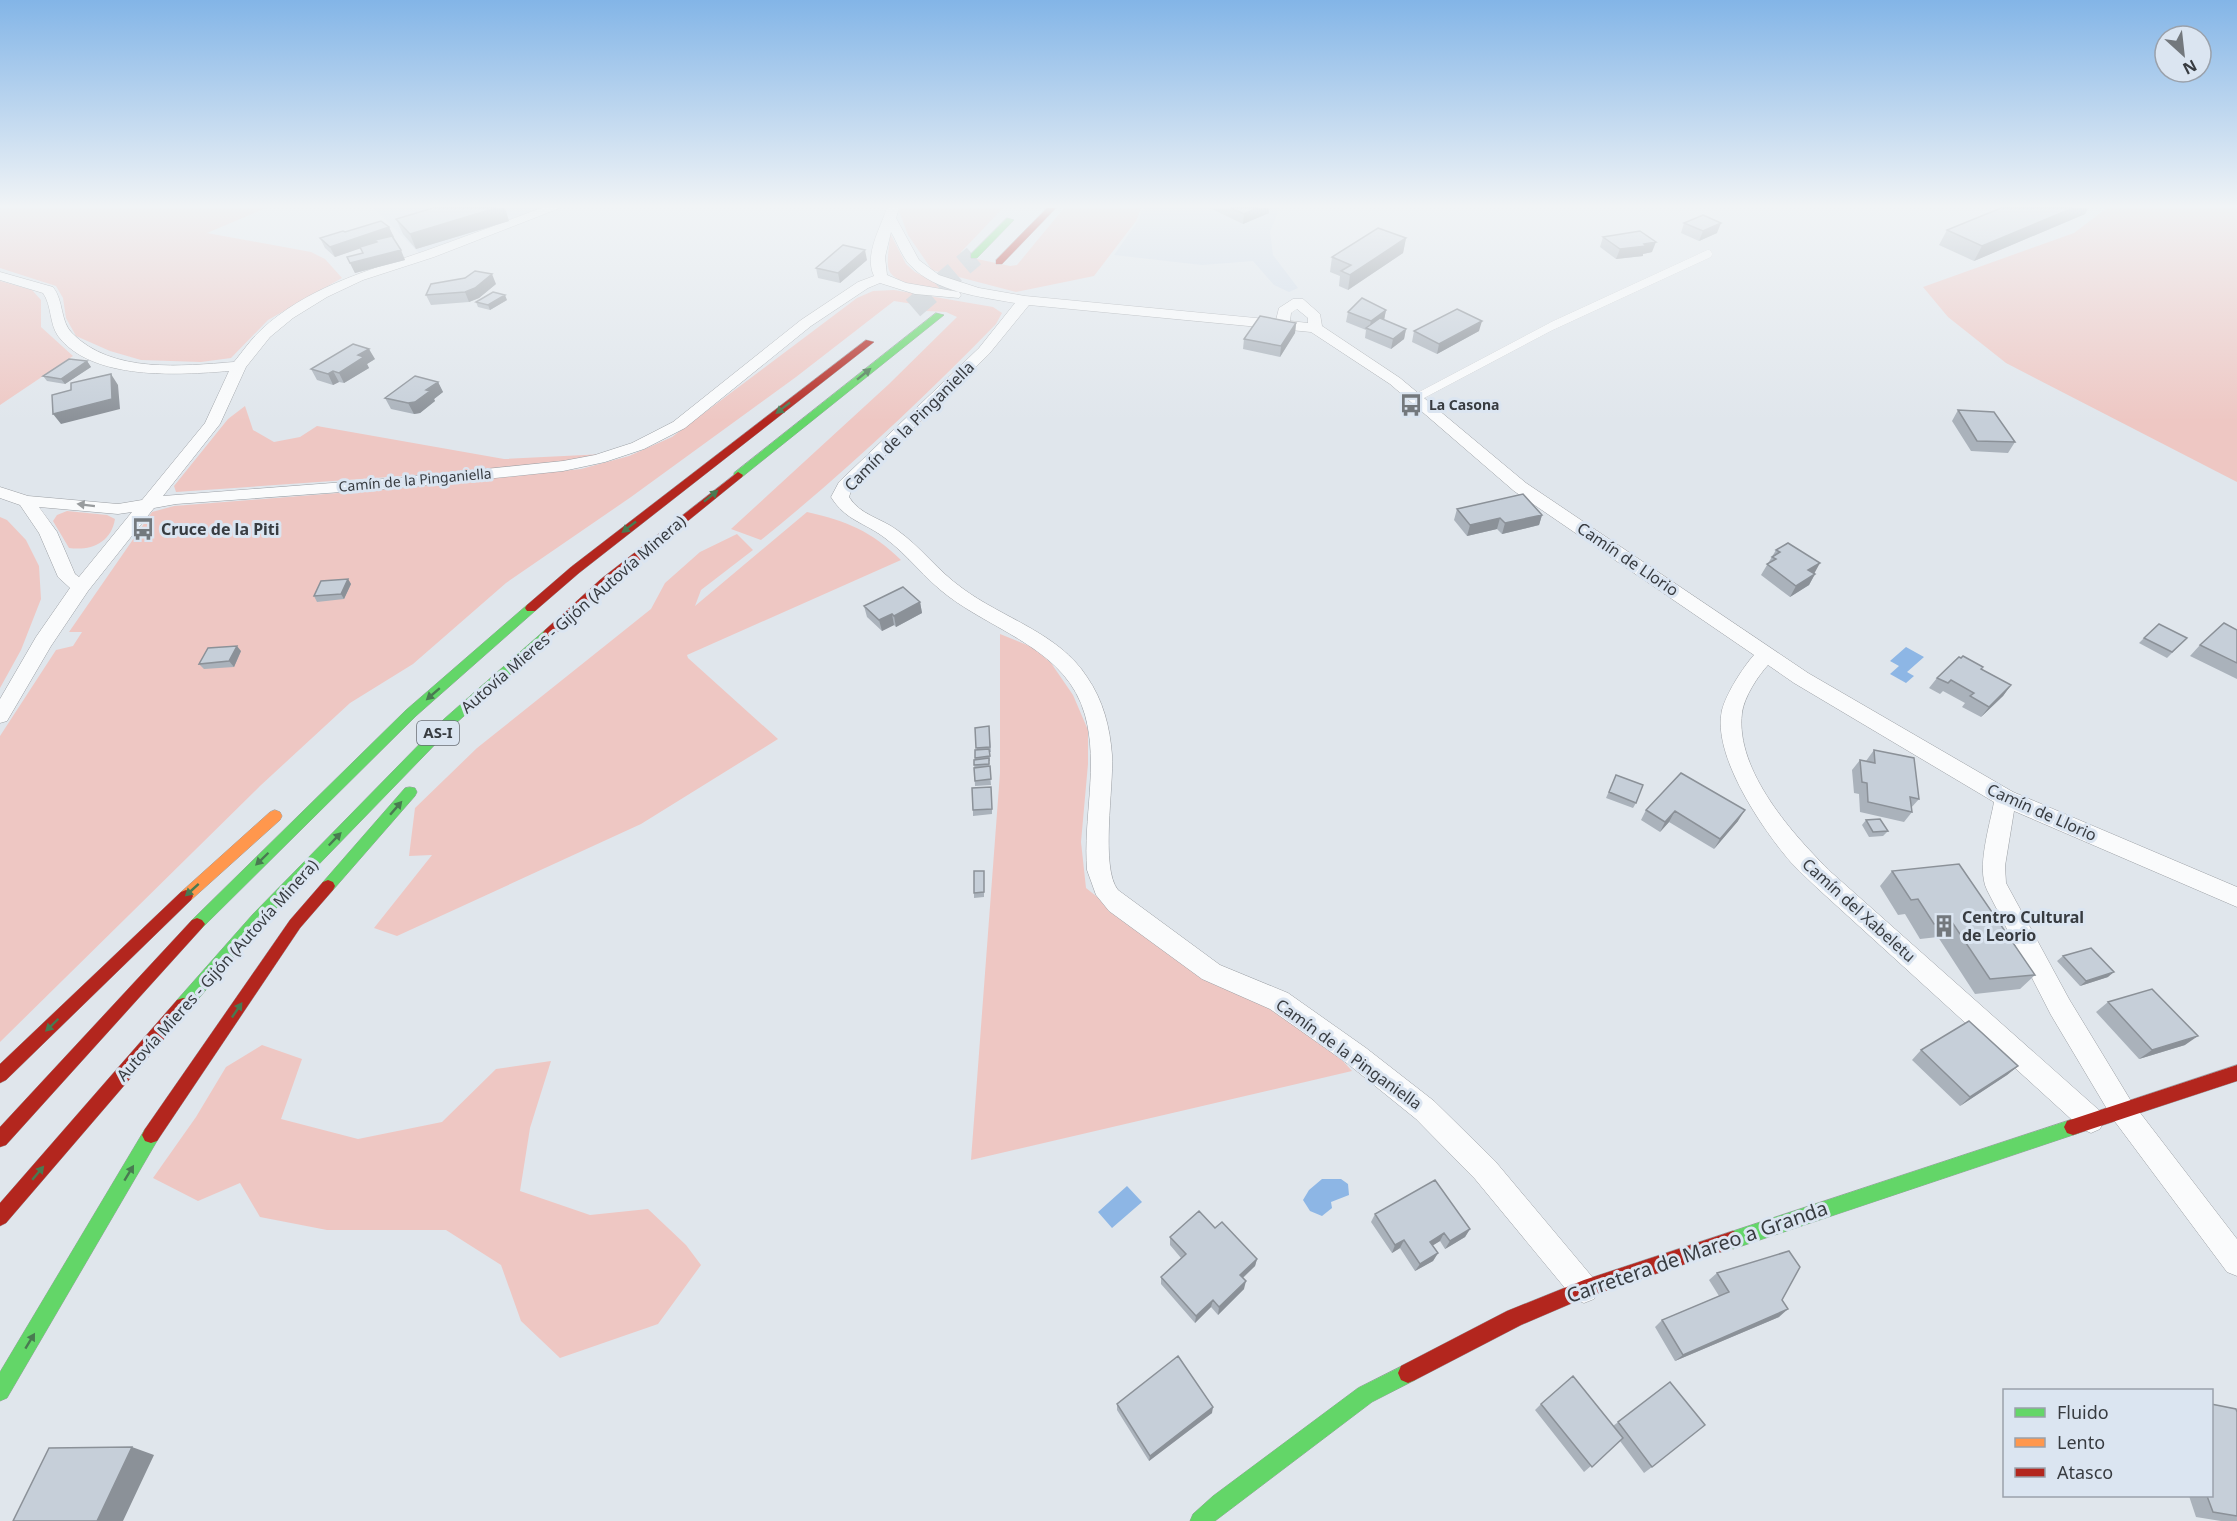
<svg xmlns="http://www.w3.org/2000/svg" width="2237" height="1521" viewBox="0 0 2237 1521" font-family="'Noto Sans',sans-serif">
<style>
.built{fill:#d1dce9}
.green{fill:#eec7c3}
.water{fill:#8db6e5}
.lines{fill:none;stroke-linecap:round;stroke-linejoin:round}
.highway-tunnel{stroke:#bec4ca;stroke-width:22;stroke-dasharray:22 11;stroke-linecap:butt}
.lane-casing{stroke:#9b9fa4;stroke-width:8}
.street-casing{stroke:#9b9fa4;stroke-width:1}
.fast-casing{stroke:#9b9fa4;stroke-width:1}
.slow-casing{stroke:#9b9fa4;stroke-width:1}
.jam-casing{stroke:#9b9fa4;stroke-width:1}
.lane{stroke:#fafbfc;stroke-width:8}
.street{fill:#fafbfc;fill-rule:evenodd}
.fast{fill:#63d668;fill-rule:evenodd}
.slow{fill:#ff974d;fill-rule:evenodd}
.jam{fill:#b3261e;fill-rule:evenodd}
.wall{fill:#aab2bb}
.shaded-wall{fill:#8b9198}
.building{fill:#c6cfd9;stroke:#8b9198;stroke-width:1.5}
.oneway{fill:#497a51}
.oneway2{fill:#999c9e}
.labels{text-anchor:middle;stroke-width:6;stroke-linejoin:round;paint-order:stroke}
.far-poi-label{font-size:14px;font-weight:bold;fill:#383c41;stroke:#dbe5f1;text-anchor:start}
.far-street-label{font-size:14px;fill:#383c41;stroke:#dbe5f1}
.shield{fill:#dbe5f1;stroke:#696f76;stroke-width:1.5}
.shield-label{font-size:15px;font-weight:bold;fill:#383c41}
.street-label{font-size:16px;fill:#383c41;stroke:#dbe5f1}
.poi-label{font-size:16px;font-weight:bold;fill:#383c41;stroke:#dbe5f1;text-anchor:start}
.near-street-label{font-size:20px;fill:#383c41;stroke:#dbe5f1}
</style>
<rect width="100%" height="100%" fill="#e0e6ec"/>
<path class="built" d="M374,208H539L419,253Z
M1143,208H1280L1270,231L1273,255L1298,288L1289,292L1274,285L1253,261L1202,265L1114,255L1138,221Z"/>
<path class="green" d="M0,208H266L207,233L311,252L325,259L342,278L268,320L231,358L201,362L141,360L110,351L76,336L66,318L63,298L56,286L0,268Z
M900,208H1003L961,252L963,256L1010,266L1017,265L1064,208H1141L1136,221L1094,276L1016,292L932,270L908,235L899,211Z
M2107,208H2237V482L2006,363L1948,317L1923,287L2074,233Z
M890,233L906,264L915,272L950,290C935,289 889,286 888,266C887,255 890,243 890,233Z
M0,281L32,290L41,300V327L73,356L0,405Z
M894,290L993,307L1002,313L996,324C921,401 844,473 761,540L731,529L889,384L957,317L946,312L927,311L920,305L894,301L796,377L631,497L506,583L413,664L350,703L260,786L0,1042V736L56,650L73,646L82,632H69L152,512L174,506L401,488L581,469L629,456L672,437L857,298L873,291Z
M245,406L253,430L274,442L300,437L317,426L504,459L605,454L591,458L475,471L176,492L174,486L228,419Z
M67,511L107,515L115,519C111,543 91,551 69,548L53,521L57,515Z
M807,512C847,521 871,531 901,560L687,655L688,658L778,739L641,824L397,936L374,928L432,855L409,856L415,808L477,748L651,609L665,583L700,552L737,534L753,550L701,590L695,606Z
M0,517L7,520L26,540L39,566L41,599L21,650L0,688Z
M1000,634L1032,647L1051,663L1073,695L1088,730V764L1081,842L1086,888L1171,956L1274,1005L1325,1041L1352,1071L971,1160L1000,773Z
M262,1045L302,1059L281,1119L358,1139L442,1122L496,1069L551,1061L530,1128L520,1191L590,1215L648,1209L686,1245L701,1265L658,1324L560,1358L521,1321L501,1265L446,1230H327L260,1217L240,1183L198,1201L153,1178L196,1117L226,1067Z"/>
<path class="water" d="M1906,647L1924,657L1907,672L1914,676L1906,683L1890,674L1899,666L1890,661Z
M1322,1179H1341L1348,1184L1349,1195L1331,1202L1332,1208L1322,1216L1310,1211L1303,1200L1309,1190Z
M1127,1186L1142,1202L1112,1228L1098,1212Z"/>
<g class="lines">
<path class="highway-tunnel" d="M913,308L974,256"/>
<g class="lane-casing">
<path id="lane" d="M1414,399L1552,326L1708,254"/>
</g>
<g class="street-casing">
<path id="street" d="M541,208H560L434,257L363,280L327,297L293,318L270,337L246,367L220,424L163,496L397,478L563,461L595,455L632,443L673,422L801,320L858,282L874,276C864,255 880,229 887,208H899L896,218L919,260L939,275L979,288L1025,296L1276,320L1279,308L1293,299H1303L1320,314L1322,326L1400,378L1526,483L1808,673L2013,792L2237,887V907L2014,811L2005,866L2006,883L2069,999L2131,1101L2237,1239V1276L2227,1272L2113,1119L2051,1015L1987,890C1976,868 1990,825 1994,802L1794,683L1768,665C1758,676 1744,697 1742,713C1735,771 1794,836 1832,873L2100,1111L2104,1120L2100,1129L2091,1133L2082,1129L1816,887C1805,876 1793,866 1784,854C1758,822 1712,753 1722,710C1726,694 1743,667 1754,655L1514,491L1390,384L1311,332L1029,305L989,354L852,488L849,497C860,515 881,518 897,530C921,547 938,571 962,588C1002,618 1059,633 1087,677C1103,700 1110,727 1112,755C1114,786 1100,868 1118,890L1220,965L1288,993L1366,1048L1434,1101L1495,1161L1594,1279L1598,1289L1594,1299L1584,1303L1574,1299L1475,1179L1416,1119L1348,1064L1270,1009L1202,979L1109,911L1096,895L1087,870C1083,818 1099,766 1085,715C1067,650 997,633 948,596C925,579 908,555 885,538C864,522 846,521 831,497L839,482L979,348L1015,303C981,297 935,292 910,265C902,257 897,242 891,232L885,257L887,275L906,283L959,292L961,295L959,298L915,294L880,283L868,288L811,326L685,428L644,449L605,462L563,471L397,488L176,504L154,508L88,591L51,646L7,721L0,723V699L36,637L70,588L58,577L39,533L20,505L0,498V487L28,496L118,504L142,500L205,423L229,371C179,375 92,381 58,336C49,323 52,306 43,293L0,280V272L53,287C64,301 60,321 72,333C112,374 182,366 234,362C243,351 251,339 261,330C307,287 367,271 425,251C464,237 502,223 541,208ZM1297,309L1308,318V323L1290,321L1291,313ZM39,507L118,514L132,512L79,577L75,574L57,532Z"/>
</g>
<g class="fast-casing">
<path id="fast" d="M1007,218L1014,220L977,258H971V254Z
M936,313L944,315L742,477H734V473Z
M531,604L537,608L535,611L416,716L202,928L197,930L192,928L189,924L192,920L406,710L527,605Z
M549,629L553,630L555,633L553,636L454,725L263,922L189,1010L183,1012L177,1010L175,1005L177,1000L253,914L444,719L545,630Z
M410,787L415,788L417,792L415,796L333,890L328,892L323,890L321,886L323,882L405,788Z
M2073,1119L2079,1121L2082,1127L2079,1133L2073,1135L1733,1249L1727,1246L1724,1240L1727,1234L1733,1231Z
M151,1127L157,1129L160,1135L157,1141L7,1398L0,1401V1372L145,1129Z
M1408,1363L1415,1366L1418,1373L1415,1380L1372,1402L1215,1521H1190L1193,1514L1213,1496L1358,1388Z"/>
</g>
<g class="slow-casing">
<path id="slow" d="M275,810L280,812L282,816L280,820L191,900L186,902L181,900L179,896L181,892L270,812Z"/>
</g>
<g class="jam-casing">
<path id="jam" d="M1047,208H1056L1002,264H996V260Z
M866,340L874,342L579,573L535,611H527L525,608L527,605L571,567Z
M738,472L743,475L742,477L609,585L553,636H545L543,633L545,630L601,579Z
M328,880L333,882L335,886L333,890L300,928L157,1141L151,1143L145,1141L142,1135L145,1129L290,920L323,882Z
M186,890L191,892L193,896L191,900L6,1080L0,1083V1064L181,892Z
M197,918L202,920L205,924L202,928L6,1145L0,1147V1127L192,920Z
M183,998L189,1000L191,1005L189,1010L6,1223L0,1226V1203L177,1000Z
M2237,1065V1081L2073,1135L2067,1133L2064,1127L2067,1121L2073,1119Z
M1733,1231L1739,1234L1742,1240L1739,1246L1584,1298L1521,1325L1415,1380L1408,1383L1401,1380L1398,1373L1401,1366L1507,1311L1584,1280Z"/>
</g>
<use href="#lane" class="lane"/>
<use href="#street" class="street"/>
<use href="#fast" class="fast"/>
<use href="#slow" class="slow"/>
<use href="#jam" class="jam"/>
</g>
<path class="wall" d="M1210,208H1271L1269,209V213L1243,224Z
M2001,208H2088L2085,214L1974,261L1939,245L1947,230Z
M396,219L509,221L416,249L403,234Z
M1684,223L1717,233L1699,241L1681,233Z
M389,227L393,237L405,260L355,273L347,257L363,253L360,248L335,257L325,248L320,238L345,232Z
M1603,237L1652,252L1643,254V256L1616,259L1600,247Z
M1406,238L1403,253L1348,290L1339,286L1340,276L1330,272L1332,257Z
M867,260L840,283L818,278L816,268Z
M496,284L479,298L469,302L431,305L426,295Z
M507,300L490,310L478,307L476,302Z
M1386,310L1384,320L1406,329L1404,339L1391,349L1365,338L1366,330L1346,322L1348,312Z
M1296,323L1295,333L1280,357L1243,349L1244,339Z
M1414,331H1479L1437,354L1412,342Z
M375,359L367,364L369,368L344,383L339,382L333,385L317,380L311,369Z
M87,361L91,367L65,384L47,381L43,376Z
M438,382L443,392L434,399L435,401L420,413L414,414L391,409L385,398Z
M1958,410L2015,442L2008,453L1971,451L1952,421Z
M1457,509L1542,515L1539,525L1502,534L1497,529L1467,536L1454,520Z
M1776,550L1815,574L1809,585L1790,597L1761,575Z
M348,579L351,584L344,599L317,602L314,596Z
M920,602L922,613L896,627L894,625L882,631L867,617L864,606Z
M2237,630V679L2190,656L2200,645Z
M2144,638H2187L2167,658L2139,643Z
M241,651L234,667L204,669L199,664Z
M1981,669L2011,685L2003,696L1981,717L1962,707L1965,703L1943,691L1940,694L1929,688L1937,678Z
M989,726L991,752H989L990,761H989L991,785L975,786L974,760H975V750H977L975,728Z
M1874,750L1919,799L1911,808L1912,812L1904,822L1860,812L1859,794L1854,793L1852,770L1860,760L1866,761Z
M1681,773L1738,821L1714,849L1669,822L1660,832L1641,820L1646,810Z
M1616,775L1636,803L1633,808L1606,798Z
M992,792V814L973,816V810Z
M1866,820L1888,831L1883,836L1869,837L1862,825Z
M984,871V897L974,898V893Z
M1892,871L2035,975L2020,989L1975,994L1938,937L1920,939L1905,914L1898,915L1880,886Z
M2063,956L2108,977L2080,986L2057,961Z
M2108,1002L2185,1045L2139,1059L2096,1012Z
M1921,1050L2018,1066L2007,1075L1960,1106L1912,1060Z
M1375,1214L1470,1229L1465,1237L1445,1249L1440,1241L1432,1246L1438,1253L1433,1261L1415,1271L1400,1248L1392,1253L1371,1222Z
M1215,1228L1257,1259L1255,1266L1243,1278L1244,1289L1218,1315L1211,1307L1195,1323L1161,1284V1277L1181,1258L1170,1245V1237Z
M1717,1273L1782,1300L1779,1317L1675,1361L1655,1327L1662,1320L1719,1296L1709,1280Z
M1670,1382L1652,1467L1644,1473L1620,1441L1584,1472L1535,1410L1541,1404L1613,1426Z
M1117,1404L1212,1413L1149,1461L1117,1410Z
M2237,1412V1521H2221L2196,1517L2189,1496H2211Z"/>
<path class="shaded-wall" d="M496,208H505L509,221L416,249L410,234Z
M1258,208H1269V213L1243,224L1244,214Z
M2073,208H2088L2085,214L1974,261L1982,246Z
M1721,223L1717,233L1699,241L1703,231Z
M389,227L394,237L335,257L330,247Z
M1406,238L1403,253L1348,290L1350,275Z
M1656,242L1652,252L1643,254V256L1616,259L1620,249Z
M401,250L405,260L355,273L350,263Z
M865,250L867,260L840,283L838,273Z
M492,274L496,284L479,298L469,302L465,292Z
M505,295L507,300L490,310L488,305Z
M1386,310L1384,320L1369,329L1371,321Z
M1482,321L1479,331L1437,354L1439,344Z
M1296,323L1295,333L1280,357L1281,346Z
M1406,329L1404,339L1391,349L1393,339Z
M369,349L375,359L367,364L369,368L344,383L339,373L358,355Z
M87,361L91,367L65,384L61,379Z
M333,371L339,382L333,385L328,374Z
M111,374L118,385L120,409L61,424L53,414Z
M438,382L443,392L434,399L435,401L420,413L414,414L408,403Z
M1542,515L1539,525L1502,534L1505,523Z
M1500,518L1497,529L1467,536L1470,525Z
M1820,563L1814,574L1808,570Z
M1815,574L1809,585L1790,597L1796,586Z
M348,579L351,584L344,599L341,594Z
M920,602L922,613L896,627L894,616Z
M892,614L894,625L882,631L879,620Z
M237,646L241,651L234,667L229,661Z
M2011,685L2003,696L1981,717L1989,707Z
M1745,810L1738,821L1714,849L1720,839Z
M1675,811L1669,822L1660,832L1665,822Z
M2114,972L2108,977L2080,986L2086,981Z
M2198,1036L2185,1045L2139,1059L2152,1050Z
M2018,1066L2007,1075L1960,1106L1970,1097Z
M1470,1229L1465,1237L1445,1249L1450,1241Z
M1444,1233L1440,1241L1425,1250L1430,1242Z
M1404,1240L1400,1248L1392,1253L1395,1245Z
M1438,1253L1433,1261L1415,1271L1420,1264Z
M1257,1259L1255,1266L1238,1282L1240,1275Z
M1246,1281L1244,1289L1218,1315L1219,1307Z
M1213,1300L1211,1307L1195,1323L1196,1316Z
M1788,1309L1779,1317L1675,1361L1683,1355Z
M1213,1407L1212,1413L1149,1461L1150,1456Z
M132,1447L154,1455L123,1521H97Z"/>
<path class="building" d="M433,208H496L410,234L396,219Z
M1231,208H1258L1244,214Z
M2001,208H2073L1982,246L1947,230Z
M1703,215L1721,223L1703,231L1684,223Z
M381,221L389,227L330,247L320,238L343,231L345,232Z
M1378,228L1406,238L1350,275L1341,271L1351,265L1332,257Z
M1640,231L1656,242L1644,244L1646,246L1620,249L1603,237Z
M392,236L401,250L350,263L347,257L363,253L360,247L377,242L375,240Z
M843,245L865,250L838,273L816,268Z
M475,271L492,274L475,288L465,292L426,295L431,284L465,278Z
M493,292L505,295L488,305L476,302Z
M1362,298L1386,310L1371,321L1348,312Z
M1457,309L1482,321L1439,344L1414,331Z
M1260,316L1296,323L1281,346L1244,339Z
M1380,318L1406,329L1393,339L1366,328Z
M353,344L369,349L358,355L364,357L339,373L333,371L328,374L311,369Z
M69,359L87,361L61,379L43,376Z
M111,374L112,399L53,414L52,395L71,390V383Z
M415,376L438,382L426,390L430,391L415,402L408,403L385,398Z
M1958,410L1994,412L2015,442L1977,441Z
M1523,494L1542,515L1505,523L1500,518L1470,525L1457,509Z
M1788,543L1820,563L1808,570L1815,574L1796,586L1767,564L1776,559L1772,557L1780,552L1776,550Z
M348,579L341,594L314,596L321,581Z
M903,587L920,602L894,616L892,614L879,620L864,606Z
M2224,623L2237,630V663L2200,645Z
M2159,624L2187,638L2172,652L2144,638Z
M237,646L229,661L199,664L208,648Z
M1963,656L1983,667L1981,669L2011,685L1989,707L1970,696L1974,693L1951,680L1948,683L1937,678L1959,657L1961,658Z
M989,726L990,747L976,748L975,728Z
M989,749L990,756L975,758V750Z
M1874,750L1914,758L1919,799L1910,797L1912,812L1868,802L1867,783L1862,782L1860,760L1875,763Z
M989,758V764L974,765V760Z
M990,766L991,779L975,781L974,768Z
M1681,773L1745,810L1720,839L1675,811L1665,822L1646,810Z
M1616,775L1643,785L1636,803L1609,792Z
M991,787L992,809L973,810L972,788Z
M1880,819L1888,831L1873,832L1866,820Z
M1959,864L2035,975L1990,979L1952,922L1934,924L1918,899L1911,900L1892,871Z
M974,871H984V892L974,893Z
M2091,948L2114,972L2086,981L2063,956Z
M2152,989L2198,1036L2152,1050L2108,1002Z
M1969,1021L2018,1066L1970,1097L1921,1050Z
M1435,1180L1470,1229L1450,1241L1444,1233L1430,1242L1438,1253L1420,1264L1404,1240L1395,1245L1375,1214Z
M1199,1211L1215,1228L1222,1222L1257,1259L1240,1275L1246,1281L1219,1307L1213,1300L1196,1316L1161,1277L1186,1254L1170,1237Z
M1789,1251L1800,1267L1782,1300L1788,1309L1683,1355L1662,1320L1729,1292L1717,1273Z
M1178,1356L1213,1407L1150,1456L1117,1404Z
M1573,1376L1623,1438L1592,1467L1541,1404Z
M1670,1382L1705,1425L1652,1467L1618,1422Z
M2211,1404L2236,1409L2237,1412V1516L2213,1512L2207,1496H2211Z
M132,1447L97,1521H13L49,1448Z"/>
<defs><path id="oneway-solid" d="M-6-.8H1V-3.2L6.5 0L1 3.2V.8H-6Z" transform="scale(1.5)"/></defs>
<g class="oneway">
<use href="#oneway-solid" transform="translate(864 374) rotate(-39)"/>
<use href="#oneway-solid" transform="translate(783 408) rotate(142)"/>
<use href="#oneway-solid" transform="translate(711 496) rotate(-39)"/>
<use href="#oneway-solid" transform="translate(629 527) rotate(142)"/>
<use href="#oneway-solid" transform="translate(433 694) rotate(139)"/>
<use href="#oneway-solid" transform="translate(396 808) rotate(-49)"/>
<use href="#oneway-solid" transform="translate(335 839) rotate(-46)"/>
<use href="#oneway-solid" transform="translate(262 859) rotate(136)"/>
<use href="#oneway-solid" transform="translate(192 890) rotate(138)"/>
<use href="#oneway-solid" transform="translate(237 1010) rotate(-56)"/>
<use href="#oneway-solid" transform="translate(52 1025) rotate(136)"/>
<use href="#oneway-solid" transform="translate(38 1173) rotate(-50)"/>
<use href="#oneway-solid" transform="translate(129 1173) rotate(-59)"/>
<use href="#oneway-solid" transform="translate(30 1341) rotate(-59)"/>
</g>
<use class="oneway2" href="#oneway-solid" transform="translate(86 505) rotate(-173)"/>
<linearGradient id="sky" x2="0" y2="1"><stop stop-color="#83b5e7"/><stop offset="0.49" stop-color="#f1f4f6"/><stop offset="1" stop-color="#f1f4f6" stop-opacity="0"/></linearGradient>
<rect width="2237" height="421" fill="url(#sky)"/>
<defs>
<g id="bus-bare" transform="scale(1.8)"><path d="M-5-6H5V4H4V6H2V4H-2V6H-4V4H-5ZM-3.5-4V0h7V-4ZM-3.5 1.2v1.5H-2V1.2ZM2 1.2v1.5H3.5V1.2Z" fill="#73787d" stroke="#dbe5f1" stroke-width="2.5" paint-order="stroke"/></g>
<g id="building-bare" transform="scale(1.8)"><path d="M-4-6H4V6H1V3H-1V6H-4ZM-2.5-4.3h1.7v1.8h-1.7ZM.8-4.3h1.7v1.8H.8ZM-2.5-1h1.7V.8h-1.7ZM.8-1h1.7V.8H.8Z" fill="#73787d" stroke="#dbe5f1" stroke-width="2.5" paint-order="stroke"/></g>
</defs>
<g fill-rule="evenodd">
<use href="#bus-bare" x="1411" y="405"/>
<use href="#bus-bare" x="143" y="529"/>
<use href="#building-bare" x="1944" y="926"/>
</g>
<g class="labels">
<g class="far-poi-label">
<text x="1429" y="410">La Casona</text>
</g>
<g class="far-street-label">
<text transform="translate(415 480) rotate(-5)" y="5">Camín de la Pinganiella</text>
</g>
<rect class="shield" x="417" y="721" width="42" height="24" rx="4.5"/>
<g class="shield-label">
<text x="438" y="738">AS-I</text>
</g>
<g class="street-label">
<text transform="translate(909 426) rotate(-45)" y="6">Camín de la Pinganiella</text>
<text transform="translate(1628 559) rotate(34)" y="6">Camín de Llorio</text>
<text transform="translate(573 614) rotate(-41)" y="6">Autovía Mieres - Gijón (Autovía Minera)</text>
<text transform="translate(2042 812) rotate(24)" y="6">Camín de Llorio</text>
<text transform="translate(1859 910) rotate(42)" y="6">Camín del Xabeletu</text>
<text transform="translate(217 970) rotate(-48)" y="6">Autovía Mieres - Gijón (Autovía Minera)</text>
<text transform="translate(1349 1054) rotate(36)" y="6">Camín de la Pinganiella</text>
</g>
<g class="poi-label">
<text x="161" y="535">Cruce de la Piti</text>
<text x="1962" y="923">Centro Cultural<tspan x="1962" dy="18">de Leorio</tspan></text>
</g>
<g class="near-street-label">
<text transform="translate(1697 1252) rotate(-19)" y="7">Carretera de Mareo a Granda</text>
</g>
</g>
<rect x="2003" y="1389" width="210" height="108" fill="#dbe5f1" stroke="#9aa1ab" stroke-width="1.5"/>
<rect x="2015" y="1408" width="30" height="9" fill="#63d668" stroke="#9aa1ab" stroke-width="1.5"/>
<text x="2057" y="1419" font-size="18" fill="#383c41">Fluido</text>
<rect x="2015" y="1438" width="30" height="9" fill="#ff974d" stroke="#9aa1ab" stroke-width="1.5"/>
<text x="2057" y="1449" font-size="18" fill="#383c41">Lento</text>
<rect x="2015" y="1468" width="30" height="9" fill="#b3261e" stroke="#9aa1ab" stroke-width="1.5"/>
<text x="2057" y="1479" font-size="18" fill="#383c41">Atasco</text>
<g transform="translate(2183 54) rotate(153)"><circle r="28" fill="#dbe5f1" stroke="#9aa1ab" stroke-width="1.5"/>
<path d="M0-4.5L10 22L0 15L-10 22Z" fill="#73787d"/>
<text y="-9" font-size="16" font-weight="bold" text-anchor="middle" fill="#383c41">N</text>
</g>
</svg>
